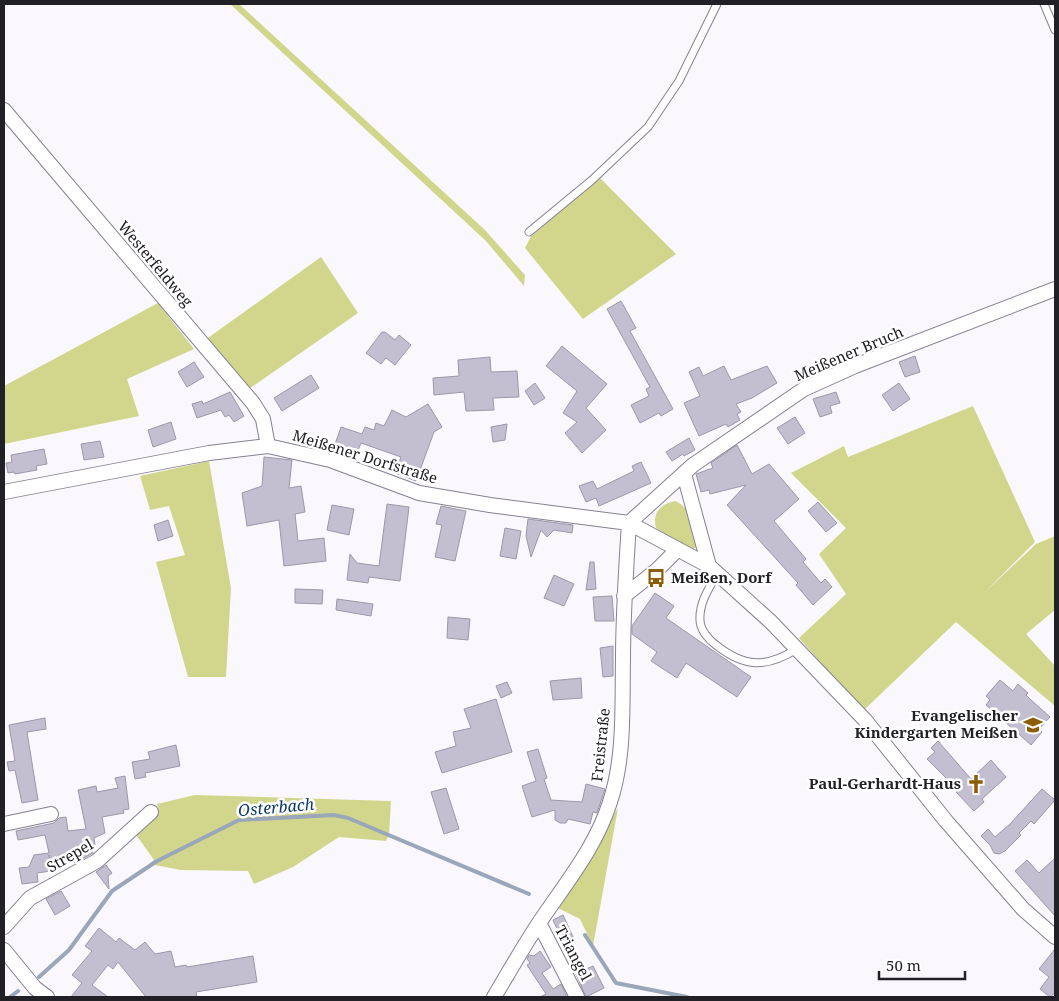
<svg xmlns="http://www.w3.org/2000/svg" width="1059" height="1001" viewBox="0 0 1059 1001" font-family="'Noto Serif',serif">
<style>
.green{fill:#d2d68d}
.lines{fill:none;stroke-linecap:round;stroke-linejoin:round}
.stream{stroke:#9aa6b9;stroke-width:4}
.building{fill:#c4bed1;stroke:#9d97a9}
.lane-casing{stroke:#868092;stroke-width:9}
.street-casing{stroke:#868092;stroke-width:16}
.lane{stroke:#fff;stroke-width:7}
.street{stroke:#fff;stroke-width:14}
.labels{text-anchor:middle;stroke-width:5;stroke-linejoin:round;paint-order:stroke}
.street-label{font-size:15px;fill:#222027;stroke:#fff}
.poi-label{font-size:15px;font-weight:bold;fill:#222027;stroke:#fff;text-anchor:end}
.water-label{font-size:16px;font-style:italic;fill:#0a396c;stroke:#fff}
</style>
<rect width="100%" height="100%" fill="#faf8fc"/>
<path class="green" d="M230,4H239L485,230L525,275L524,286L486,241Z
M600,178L676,254L583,319L525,248L531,236Z
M321,257L358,313L249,389L205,340Z
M158,303L194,349L127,379L139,416L4,444V386Z
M973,406L1035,542L985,592L1036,544L1055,536V610L1026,634L1055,666V706L956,622L863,711L799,638L846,594L819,554L846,528L791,473L844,446L848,457Z
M209,461L231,588L226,677H188L156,562L185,555L169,506L150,510L140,476Z
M675,501C693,508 693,529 698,546L692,550L656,528C652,513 660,504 675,501Z
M195,795L391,801L389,835L386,841L339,837L293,867L254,884L248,871L181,870L149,864L154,860L134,832L159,810L157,804Z
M618,808L593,946L580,919L556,907Z"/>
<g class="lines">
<path class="stream" d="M585,935L616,983L687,997
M39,977L69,950L112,891L157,861L239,820L334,815L348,818L529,894
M10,997L18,991"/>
</g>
<path class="building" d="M621,301L636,328L630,331L673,409L661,416L659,413L640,423L631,405L649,396L646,389L650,387L607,309Z
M382,332H385L395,340L399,335L411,345L395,365L386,358L381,364L366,353Z
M562,346L607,384L586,408L606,430L582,453L565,433L577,422L563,413L577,391L546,366Z
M915,356L920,372L905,377L899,362Z
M490,357L491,372L517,371L519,397L493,398L494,410L466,411L464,392L434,395L433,378L459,376L458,360Z
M194,362L204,377L187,387L178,372Z
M724,366L731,380L767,366L777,383L752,398L736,404L741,412L737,414L740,420L728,427L726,424L699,436L684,403L700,396L689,372L699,367L703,376Z
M311,375L319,388L282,411L274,398Z
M535,383L545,398L534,405L525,391Z
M899,383L910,399L893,411L882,395Z
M230,392L244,416L234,422L229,415L225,417L221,410L197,418L192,404L202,401L203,404Z
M836,392L840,403L830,406L832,413L820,417L813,399Z
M428,404L442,427L434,432L416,481L395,473L401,457L361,443L355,458L333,450L341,427L362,434L365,427L374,430L376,423L384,426L392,410L406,417Z
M795,417L805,433L788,444L777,428Z
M171,422L176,439L153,447L148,430Z
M507,424L505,440L493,442L491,427Z
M689,438L695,450L684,456L683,454L672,461L666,452Z
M100,441L104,457L84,460L81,444Z
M737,445L752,474L769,464L799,499L774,521L806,559L803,562L821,583L825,579L832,587L813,605L796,585L798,583L727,505L746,485L710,494L709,490L701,492L696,474L713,468L711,463Z
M44,449L47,464L36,466L37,470L15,474L14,472L8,473L6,463L12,462L11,455Z
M264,457L292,460L289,488L301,486L305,512L295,514L298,541L324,538L326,561L284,566L279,520L247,526L242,493L262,486Z
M641,462L651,483L599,506L596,498L586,502L579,486L593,481L597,489L634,471L632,466Z
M818,502L837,523L826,532L808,511Z
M387,504L409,507L400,581L369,577L368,583L347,580L350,554L357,563L379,566Z
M332,505L354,509L349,535L327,530Z
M441,506L466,511L455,561L435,557L442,525L436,524Z
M528,519L573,525L572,533L554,530L547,537L541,530L531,557L526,536Z
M168,520L173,536L158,541L154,525Z
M505,528L521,531L516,559L500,556Z
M590,562H594L596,589L586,590Z
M554,575L574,584L564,606L544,598Z
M295,589L323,590L322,604L295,603Z
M655,593L674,606L666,618L751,677L737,697L686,663L677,678L651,661L657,652L632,634V626Z
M612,596L614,621H595L593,597Z
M337,599L373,604L371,616L336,610Z
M448,617L470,619L468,640L447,638Z
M613,646V676L603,677L600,648Z
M581,678L582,698L553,700L550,681Z
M1000,680L1013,691L1018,684L1028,693L1026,695L1030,699L1050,717L1039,729L1042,732L1031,745L986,705L990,700L986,696Z
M507,682L512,693L501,698L496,686Z
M496,699L512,752L442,773L435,752L456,746L453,732L471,728L464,709Z
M45,718L46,729L27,732L38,800L22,803L15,770L9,771L7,762L15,761L9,725Z
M938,741L971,779L991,760L1006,777L982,799L984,802L974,811L956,792L958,790L927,759L935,752L931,748Z
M176,745L180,766L145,773L146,777L135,779L132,762L150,759L148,752Z
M538,749L547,778L544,779L551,800L582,802L586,784L605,789L597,813L593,812L590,824L568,819L566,823H560L555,820V810L532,817L522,786L536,781L527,752Z
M125,776L129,809L123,810L124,813L102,817L105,833L94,838L95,845L91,846L93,853L75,863L72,860L50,861L49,855L51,871L37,873L38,882L22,884L19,868L29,867L34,855L49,853L45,835L18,840L16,831L54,823L59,818L66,817L68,831L86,829L78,790L96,786L97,792L118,788L115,778Z
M446,788L459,829L444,834L431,792Z
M1042,789L1055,800L1034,824L1031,821L1019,833L1021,835L1005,851L999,854L994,853L990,845L981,836L988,829L995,837L1010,824Z
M1055,858V916L1015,871L1027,860L1039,873Z
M106,865L112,873L108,876L109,889L96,872Z
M61,891L70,906L55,915L46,899Z
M563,915L574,939L564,944L553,920Z
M99,928L116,942L119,938L135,950L145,942L155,954L171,951L175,967L186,965L187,967L253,956L257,982L196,992L197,997H146L118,962L113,969L108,965L92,985L108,997H71L82,983L72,975L92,951L85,946Z
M1055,949V993L1050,997L1040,989L1049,977L1039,969Z
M540,951L551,967L542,973L553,989L561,984L567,997H540L546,994L527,965L530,963L527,959L529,955L534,956Z
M593,966L604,988L586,997L576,974Z"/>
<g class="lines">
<g class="lane-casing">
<path id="lane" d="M1044,4L1055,30
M529,232L592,180L648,127L679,81L717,4
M717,574C709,588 699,603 700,620C700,630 709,640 716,645C745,668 766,668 797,649"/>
</g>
<g class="street-casing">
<path id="street" d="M4,110L253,403L263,419L268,446
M684,474L709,566
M4,492L209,453L268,446L330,460L419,493L490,505L629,523L709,566L771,622L865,720L946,821L1023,909L1055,937
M629,523L693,465L804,389L855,366L1055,289
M624,596L657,570L678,549
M4,824L51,814
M539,923L577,997
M4,927L30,898L97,861L151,812
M4,950L35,988L47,997
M494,997C509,972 523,947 539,923C565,884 596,847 610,802C625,757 622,707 623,659C623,614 626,569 629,523"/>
</g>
<use href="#lane" class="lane"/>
<use href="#street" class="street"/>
</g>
<defs>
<g id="bus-bare" transform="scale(1.5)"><path d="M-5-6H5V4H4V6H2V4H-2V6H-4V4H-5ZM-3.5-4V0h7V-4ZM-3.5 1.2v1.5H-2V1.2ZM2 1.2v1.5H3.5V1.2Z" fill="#8d5c07" stroke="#fff" stroke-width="2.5" paint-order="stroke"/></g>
<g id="school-bare" transform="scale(1.5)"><path d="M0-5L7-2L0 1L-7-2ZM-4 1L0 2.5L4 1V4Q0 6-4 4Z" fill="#8d5c07" stroke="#fff" stroke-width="2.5" paint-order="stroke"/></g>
<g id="church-bare" transform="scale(1.5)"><path d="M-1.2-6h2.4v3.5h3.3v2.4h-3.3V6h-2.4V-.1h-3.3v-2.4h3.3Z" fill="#8d5c07" stroke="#fff" stroke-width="2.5" paint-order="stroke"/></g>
</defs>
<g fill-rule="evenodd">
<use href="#bus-bare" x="656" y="578"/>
<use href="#school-bare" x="1033" y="725"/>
<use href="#church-bare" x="976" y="784"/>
</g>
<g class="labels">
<g class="street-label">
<text transform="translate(155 264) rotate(50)" y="5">Westerfeldweg</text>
<text transform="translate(849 354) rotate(-23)" y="5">Meißener Bruch</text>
<text transform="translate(365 457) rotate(17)" y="5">Meißener Dorfstraße</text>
<text transform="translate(601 745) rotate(-84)" y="5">Freistraße</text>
<text transform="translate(70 856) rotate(-30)" y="5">Strepel</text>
<text transform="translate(573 953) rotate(62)" y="5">Triangel</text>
</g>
<g class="poi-label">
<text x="671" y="583" text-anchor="start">Meißen, Dorf</text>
<text x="1018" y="721">Evangelischer<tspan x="1018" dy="17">Kindergarten Meißen</tspan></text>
<text x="961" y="789">Paul-Gerhardt-Haus</text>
</g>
<g class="water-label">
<text transform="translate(276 807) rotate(-5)" y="6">Osterbach</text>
</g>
</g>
<rect width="1059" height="1001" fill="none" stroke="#222027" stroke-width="10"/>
<path d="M879 971v8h86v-8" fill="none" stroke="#222027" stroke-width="2.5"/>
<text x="886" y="971" font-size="15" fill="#222027" stroke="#ffffff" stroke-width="4" paint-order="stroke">50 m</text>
</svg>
